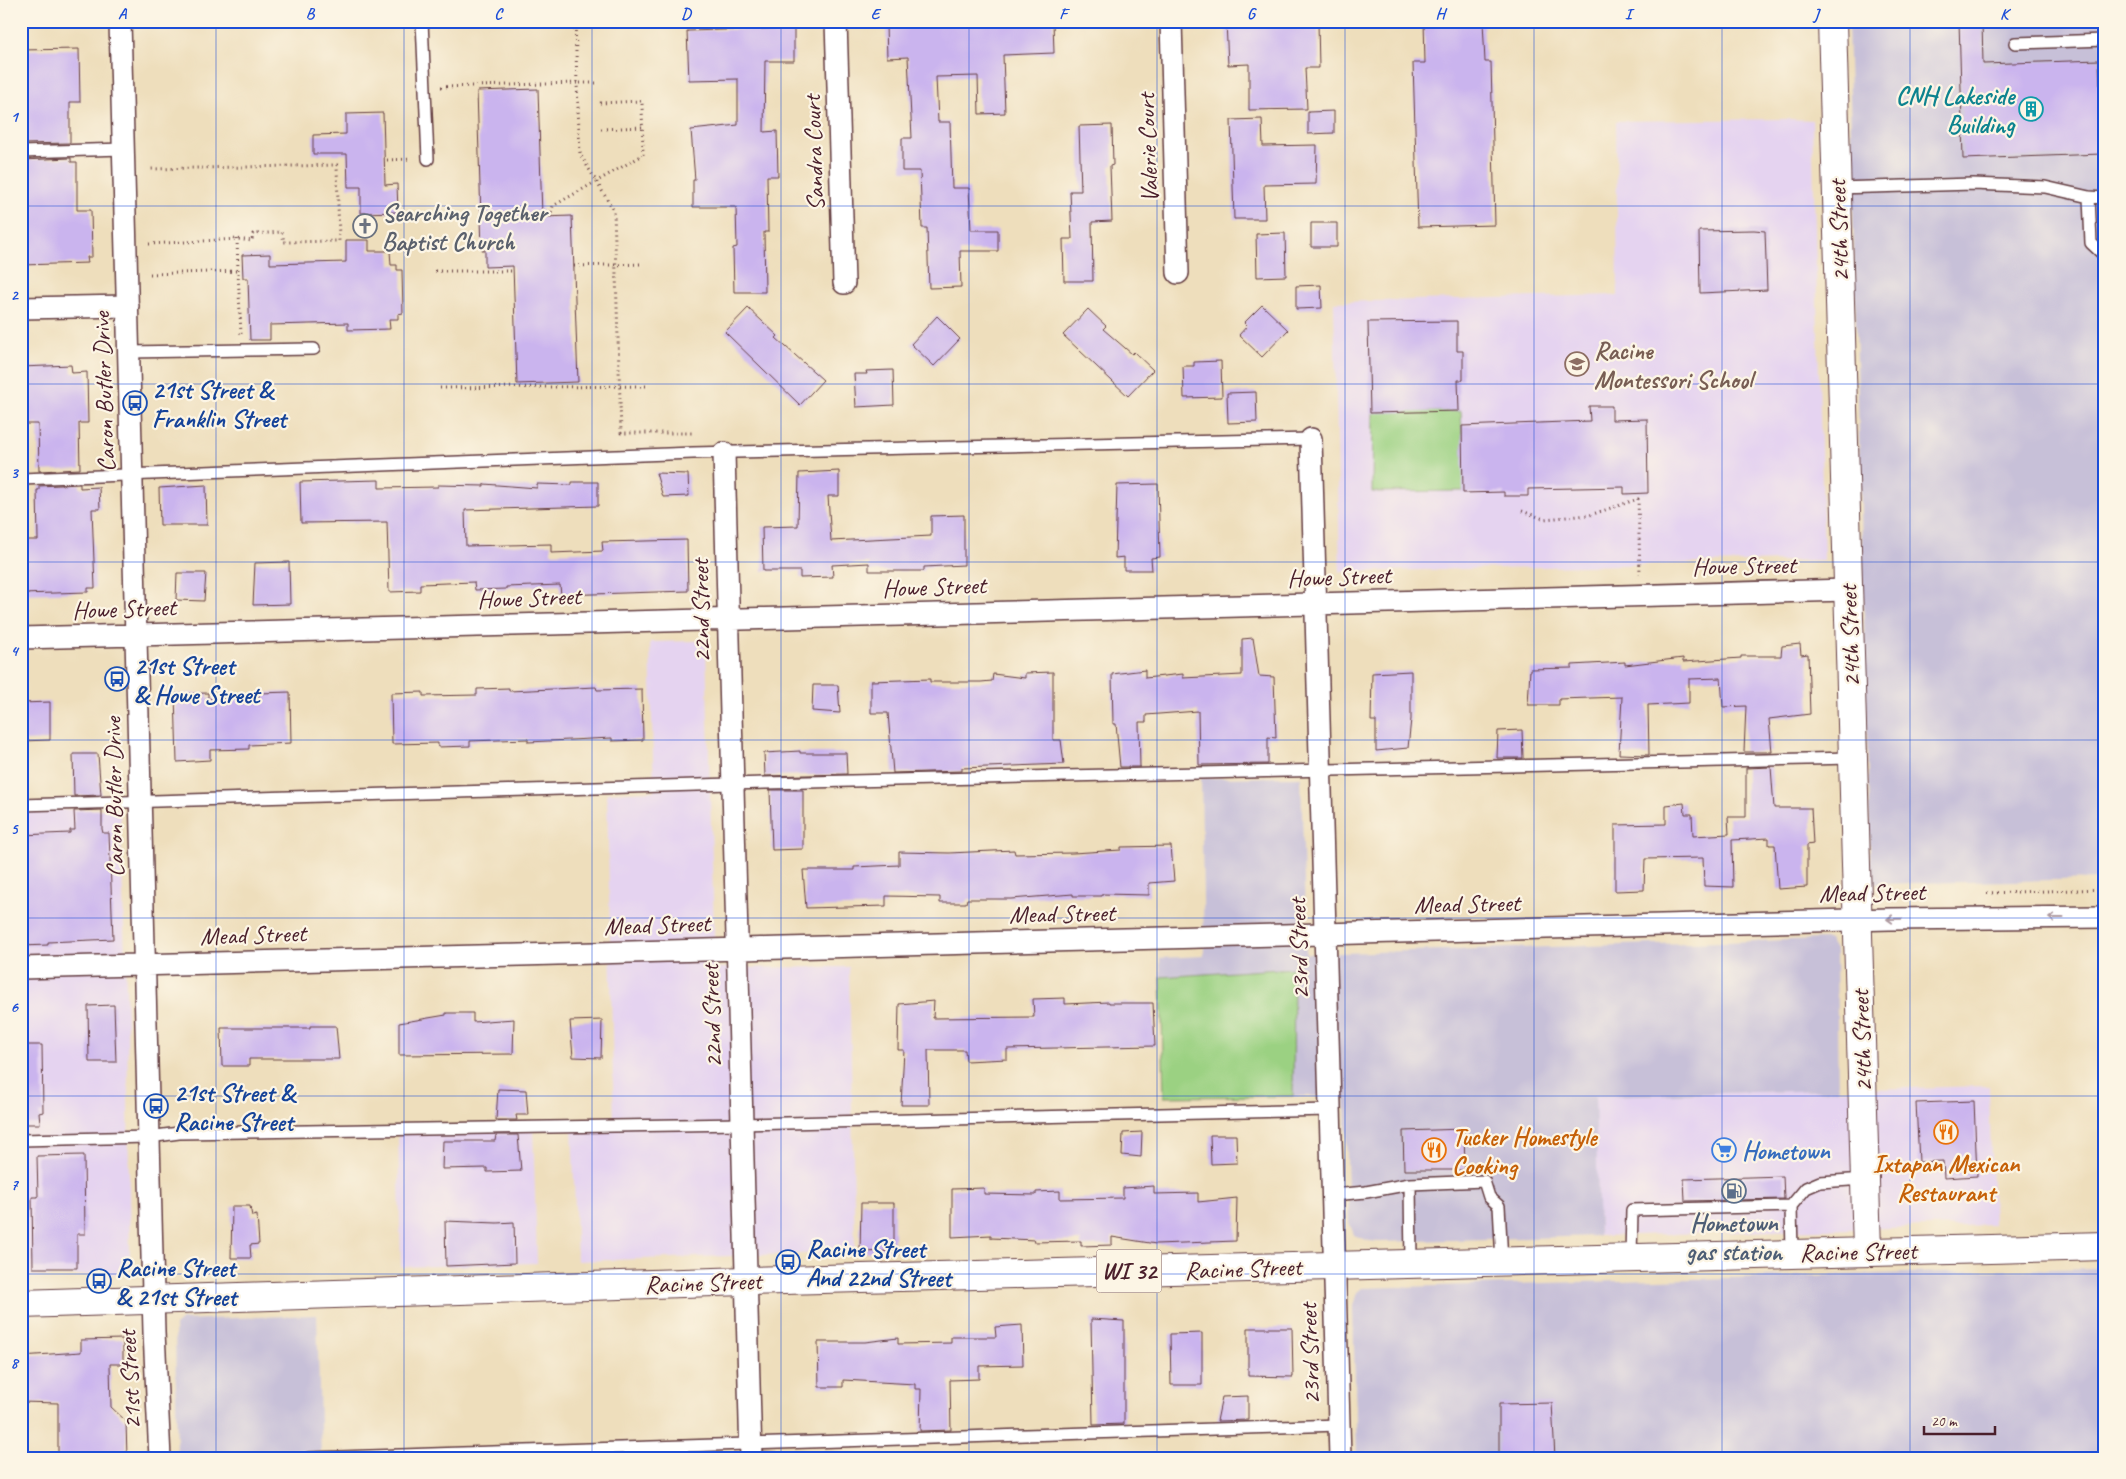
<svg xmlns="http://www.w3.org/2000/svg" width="2126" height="1479" viewBox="0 0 2126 1479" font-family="Caveat,sans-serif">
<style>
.built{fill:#e5d3f0}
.industrial{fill:#c7c0d8}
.green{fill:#9bd182;stroke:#727856}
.building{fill:#cab4ee}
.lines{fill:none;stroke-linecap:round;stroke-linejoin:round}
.lane-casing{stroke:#633c41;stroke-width:14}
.street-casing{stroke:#633c41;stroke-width:24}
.secondary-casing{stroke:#633c41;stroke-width:30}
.primary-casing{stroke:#633c41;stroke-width:30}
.path{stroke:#633c41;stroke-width:3;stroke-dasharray:1 4;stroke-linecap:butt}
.lane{stroke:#fff;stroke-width:11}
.street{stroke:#fff;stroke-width:21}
.secondary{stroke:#fff;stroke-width:28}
.primary{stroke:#fff;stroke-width:28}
.oneway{stroke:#ae9aa0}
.grid{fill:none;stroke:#1d4ed8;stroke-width:1;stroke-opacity:0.55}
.labels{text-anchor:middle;stroke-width:4.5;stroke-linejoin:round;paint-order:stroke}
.shield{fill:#fcf5e5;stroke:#7f5f63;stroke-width:1}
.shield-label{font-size:24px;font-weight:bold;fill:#4a1f2b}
.culture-label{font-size:25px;font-weight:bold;fill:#0d838f;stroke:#fcf5e5;text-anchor:end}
.street-label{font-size:25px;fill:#4a1f2b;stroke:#fcf5e5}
.worship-label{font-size:25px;font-weight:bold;fill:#5b616d;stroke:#fcf5e5;text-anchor:start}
.education-label{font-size:25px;font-weight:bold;fill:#785e54;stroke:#fcf5e5;text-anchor:start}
.transit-label{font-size:25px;font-weight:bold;fill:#164399;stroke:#fcf5e5;text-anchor:start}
.food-label{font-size:25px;font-weight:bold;fill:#c56008;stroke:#fcf5e5;text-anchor:start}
.shop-label{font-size:25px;font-weight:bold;fill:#366cbe;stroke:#fcf5e5;text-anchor:start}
.service-label{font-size:25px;font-weight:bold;fill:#4e5e75;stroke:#fcf5e5}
.neatline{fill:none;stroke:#1d4ed8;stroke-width:2}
.grid-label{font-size:16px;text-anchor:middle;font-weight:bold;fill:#1d4ed8}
</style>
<rect width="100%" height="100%" fill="#fcf5e5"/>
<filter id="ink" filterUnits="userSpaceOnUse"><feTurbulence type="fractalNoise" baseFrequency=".02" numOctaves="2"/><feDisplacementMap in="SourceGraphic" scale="10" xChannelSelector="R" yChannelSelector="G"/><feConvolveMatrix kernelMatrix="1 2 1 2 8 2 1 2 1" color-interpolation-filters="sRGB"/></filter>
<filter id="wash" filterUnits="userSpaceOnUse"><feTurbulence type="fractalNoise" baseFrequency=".0096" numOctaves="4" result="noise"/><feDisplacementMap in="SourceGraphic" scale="20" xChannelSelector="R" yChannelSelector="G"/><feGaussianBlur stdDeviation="1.12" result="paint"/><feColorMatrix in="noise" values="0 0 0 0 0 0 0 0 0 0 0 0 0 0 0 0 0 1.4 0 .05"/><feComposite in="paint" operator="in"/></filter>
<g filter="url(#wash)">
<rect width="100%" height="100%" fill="#eedebc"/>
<path class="built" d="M1788,119L1812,120L1824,560L1340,572L1334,302L1618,295L1616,121Z
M698,641L703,642L706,650L715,968L849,967L855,1252L577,1261L572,1126L614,1125L607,793L654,791L650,642Z
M120,809L127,1017L130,1264L127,1272L121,1274L21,1277V810Z
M1989,1086L1993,1225L1599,1236L1594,1096Z
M533,1127L537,1263L401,1267L398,1131Z"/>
<path class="industrial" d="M1848,21H2105V879L1871,884Z
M1301,777L1306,954L1829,939L1836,952L1838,1090L1595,1096L1599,1236L1380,1242L1369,1241L1354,1235L1349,1222L1345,1096L1164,1097L1160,958L1204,956L1201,778Z
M2092,1268H2105V1458H1357L1353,1306L1357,1292L1363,1288Z
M317,1315L321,1458H177L175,1326L182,1320Z"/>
<path class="green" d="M1461,411L1465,491L1372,492L1373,412Z
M1294,968L1293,1096L1164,1097L1161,977Z"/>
<g id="blocks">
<path class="building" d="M951,21H969L970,23L1053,22L1054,53L1003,55L1005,113L979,114L978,76L936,77L938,122H950L952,188H969L971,230H998V251H960L961,287L929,288L927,228H922L920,171H902V138H912L908,57L887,58L886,25L950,23Z
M1226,21L1318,22L1319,68H1305L1307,109L1249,110V64L1228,65Z
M1424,21H1483L1485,62H1491L1495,225L1418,227L1413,63H1425Z
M1959,21H1982L1983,64L2099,60L2102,154L1963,159Z
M794,28V61H765L764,132L777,131L778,176H767L768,232H764L765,292H734L733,248L737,247L736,207H693V180H695L691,130L738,125V79L689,80L687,31Z
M79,49L80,102H70V143L21,144V50Z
M538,89L542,217L572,216L578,382L517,384L513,266L485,267V250H482L477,91Z
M1334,111V133L1308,134V112Z
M383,113L385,185L397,184L398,212L361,213V187H348L347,154H313V135L346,134V114Z
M1262,119L1263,146L1317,145L1316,184L1264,185L1265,219H1234L1231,120Z
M1112,125L1113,165L1110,166L1112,221L1092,222L1093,281H1064L1063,239H1072L1070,191H1081L1079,126Z
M71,158V162H77V210H91L92,257H87L88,263L21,265V160Z
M1311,223H1337V247H1311Z
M1754,230L1765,231L1767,290L1700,293L1699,231Z
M1285,233L1286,276L1257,277L1256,234Z
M346,240H369V251H390L391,265H397V270H402L403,313L398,314V319H389L390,329L348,330V323L270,325V340H250L248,278H243L242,255L270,254V264L346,262Z
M1321,285L1322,308L1296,309V286Z
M1262,305L1288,330L1262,357L1239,335L1247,326L1244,323Z
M748,308L778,336L776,338L823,380L800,405L725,332Z
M1088,309L1106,326L1103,329L1132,354L1134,352L1153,370L1128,396L1063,335Z
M937,316L960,339L934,366L911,344Z
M1457,321V351H1463V380H1458L1459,411L1370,413L1368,322Z
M1221,361L1222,397L1184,398L1183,366H1194V362Z
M71,365L72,373L87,372L88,423H79L80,469L39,471L38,424H21V367Z
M893,370L894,405L856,407L854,374H867L866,371Z
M1256,392L1257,422L1228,423L1227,393Z
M1589,406H1612V420L1647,419L1648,493L1624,494V487L1528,489V496H1504V492L1463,493L1462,426L1590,421Z
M839,471V496H828L831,541L931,536V516L964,515V565L924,567V571H869V563L832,565L833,577L800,578V571H763L762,527L798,526L799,473Z
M656,473L688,474L689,496L663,497Z
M379,480V488L438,487V485L484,486V484L537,488V484L572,485V482H598V506L465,510L466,546L551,544V553L603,551L602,542L687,540L688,591L561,595L560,585L506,587V589L475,590L474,582L420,584V591L389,592L387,522L301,523L300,482Z
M80,484V488L99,487L100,509H92L95,588H88V592L21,594V540H38L37,490H39V486Z
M1158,484L1160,557L1151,558L1152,570H1124V557L1115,558L1117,485Z
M206,485L207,525H160L159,488Z
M289,562L290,604L253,605L255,563Z
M177,573H206L204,601L176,600Z
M1253,638L1259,676L1274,677L1276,738L1268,737V764L1199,765L1198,711L1146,715V722H1139L1140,767H1120L1116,724H1113L1112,674L1145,670V678L1183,674V678L1242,675V639Z
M1800,644L1801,655L1808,654L1810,714L1769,719L1772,752H1744L1746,706L1723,707L1721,678L1689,679V703L1648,705L1649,755L1619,754L1622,697L1559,699V705H1528L1530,669L1572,668V665L1625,662V665L1683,658V662L1741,658V656H1781L1782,646Z
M1411,671V719L1408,748L1376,751V721H1371L1372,673Z
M1053,672V740H1061L1064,764L962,768V771L893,773L888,713H871V681L930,679V682H981L992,681L993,674L1025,678V673Z
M813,685H838L840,713L812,711Z
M596,687L597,690L642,689L643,740L612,741V738L528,742V739L470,741V746L438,747V743L392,744L391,693L423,692V696L477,695V689L509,688V691Z
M290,692L291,743L249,745V749L210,750V760L177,762L175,694L208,693V699L259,697V693Z
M50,702V740L21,741V703Z
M1522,730L1523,758H1497L1498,731Z
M800,751V753H846L847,774L765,776L764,753Z
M73,754H98L101,795L74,796Z
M1771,767L1774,808H1811L1813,844L1807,845V887L1778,889L1775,845H1769V838L1732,840L1733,887L1704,886L1703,858L1645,859L1644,890L1615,891V825L1666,824V805L1684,803L1685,814H1692L1693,836L1729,834L1728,817H1746V768Z
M770,790H803V849L772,850Z
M102,810V829L103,833H109L113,939L48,942V945L21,946V835L70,833V830H75L74,811Z
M1171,846L1174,881L1149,883V895L1102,894V896H1073V894L1011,899H967L966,903H940V897L886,896V906L806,908L803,870H854V867L899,865V852L949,853L1014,850L1015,854L1073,853L1121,850V847Z
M1065,998V1004L1109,1002V1003H1153L1155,1046L1007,1049V1059L966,1061L965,1050H928L929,1105H901L904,1050H898L899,1004L934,1001L933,1018L1034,1017L1033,999Z
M114,1005L116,1062H89L88,1006Z
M446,1013H473V1022L514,1019L513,1054L399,1055V1023L446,1015Z
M602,1020L601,1058L573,1057L570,1021Z
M310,1026H336L339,1059H249V1066H222L221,1028H310Z
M21,1045H42L43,1112L39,1113L40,1124H21Z
M498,1089L526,1090L528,1115H516L517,1120H496Z
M1974,1101L1977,1176L1944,1178L1943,1161L1919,1162L1916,1103Z
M1464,1129L1465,1170H1404L1403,1131Z
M1142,1132L1141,1157L1122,1155L1123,1133Z
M496,1135H518L521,1171L487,1172V1168L442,1169L443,1141H495Z
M1210,1135H1236L1237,1163L1211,1164Z
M84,1155L85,1234H77V1268H33L32,1197H38L37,1156Z
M1783,1176L1784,1199L1685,1201L1684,1179Z
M1154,1186V1194L1198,1193V1202L1237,1198L1236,1241L1156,1244L1112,1237V1245L1081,1246V1241L1034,1242L1035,1240L991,1238V1235L952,1237V1189L984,1188V1194L1036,1195V1192L1060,1191V1199L1123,1198V1188Z
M861,1203H894V1251L860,1252Z
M232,1206H250L252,1216L257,1215L259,1244L250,1245L251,1258H231Z
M445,1221L497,1223L514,1222L515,1263L446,1266Z
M1091,1319L1124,1321V1424L1093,1425Z
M1022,1325L1023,1365L979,1366V1379L950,1380L951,1430L920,1431L921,1389H915V1384L843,1380V1387H819L818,1342H865L898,1338V1344L951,1343V1337H996L995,1327Z
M1248,1328H1292L1293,1377L1248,1376Z
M1202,1333V1385H1171L1170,1334Z
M123,1339V1364H110L111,1407L126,1421L127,1458H58V1403L21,1402V1356L81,1352V1340Z
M1248,1396V1420L1217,1421L1222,1397Z
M1552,1403L1555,1458H1499V1404Z"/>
</g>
</g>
<g filter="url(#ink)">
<use href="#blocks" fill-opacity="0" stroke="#633c41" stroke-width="1"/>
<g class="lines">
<g class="lane-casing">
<path id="lane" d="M422,21L428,159
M2015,43L2105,40
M21,152L124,149
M1837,188L1973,184L2045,187L2089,197L2105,198
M2089,197L2091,243L2105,256
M129,352L314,349
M21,479L693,453L1311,439
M21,805L765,783L1853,758
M21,1140L149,1137L179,1133L742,1124L1330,1110
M1333,1195L1366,1192L1410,1184
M1791,1206L1792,1253
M1631,1257L1632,1210L1791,1206L1806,1188L1820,1182L1865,1179
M1411,1263L1410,1184L1484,1181L1489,1197L1499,1206L1502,1261
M309,1458L1339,1425"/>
</g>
<g class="street-casing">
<path id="street" d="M120,21L154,1332L160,1458
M836,21L844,283
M1171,21L1178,273
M21,308L128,306
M1311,439L1340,1458
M724,453L751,1458
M21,638L1848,590
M21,968L1890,919L2105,917"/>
</g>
<g class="secondary-casing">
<path id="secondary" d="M1832,21L1867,1251"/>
</g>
<g class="primary-casing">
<path id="primary" d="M21,1304L746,1281L2105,1246"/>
</g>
<path class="path" d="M575,21L577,83H598
M441,87L577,83L580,154L614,211L621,433H692V435
M601,129L643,127
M387,160L411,159
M550,217L553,206L643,155L642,101L599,103
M237,239L238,271
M149,244L237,239L252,241L253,234L282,232L284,242L339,241L337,165L151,169
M574,266L642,264
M435,271H513
M150,274L238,271L241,334
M440,388L647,386
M1522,511L1544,519L1590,515L1638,499L1640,574
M1987,893L2105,889"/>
<use href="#lane" class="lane"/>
<use href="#street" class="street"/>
<use href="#secondary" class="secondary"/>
<use href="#primary" class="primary"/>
</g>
<defs><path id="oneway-shaft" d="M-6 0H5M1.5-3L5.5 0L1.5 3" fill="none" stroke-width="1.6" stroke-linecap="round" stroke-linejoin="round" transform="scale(1.25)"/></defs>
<g class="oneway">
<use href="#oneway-shaft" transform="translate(2056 918) rotate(180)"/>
<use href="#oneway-shaft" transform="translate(1894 919) rotate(179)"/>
</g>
</g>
<path class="grid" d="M216,21V1458M404,21V1458M592,21V1458M781,21V1458M969,21V1458M1157,21V1458M1345,21V1458M1534,21V1458M1722,21V1458M1910,21V1458M21,206H2105M21,384H2105M21,562H2105M21,740H2105M21,918H2105M21,1096H2105M21,1274H2105"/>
<defs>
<g id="building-ring" transform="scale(1.25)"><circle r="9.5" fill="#fcf5e5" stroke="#0f9aa8" stroke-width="1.5"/><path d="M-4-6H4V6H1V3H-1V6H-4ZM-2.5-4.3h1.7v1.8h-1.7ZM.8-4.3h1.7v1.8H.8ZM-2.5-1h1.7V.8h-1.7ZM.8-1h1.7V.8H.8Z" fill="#0f9aa8"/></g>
<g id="church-ring" transform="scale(1.25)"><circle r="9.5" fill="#fcf5e5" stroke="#6b7280" stroke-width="1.5"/><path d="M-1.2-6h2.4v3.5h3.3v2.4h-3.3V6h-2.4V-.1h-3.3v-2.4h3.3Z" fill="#6b7280"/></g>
<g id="school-ring" transform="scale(1.25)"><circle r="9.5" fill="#fcf5e5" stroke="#8d6e63" stroke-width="1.5"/><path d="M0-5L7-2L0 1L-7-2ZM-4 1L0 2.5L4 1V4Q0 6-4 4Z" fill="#8d6e63"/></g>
<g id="bus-ring" transform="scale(1.25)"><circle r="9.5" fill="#fcf5e5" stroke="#1a4fb4" stroke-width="1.5"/><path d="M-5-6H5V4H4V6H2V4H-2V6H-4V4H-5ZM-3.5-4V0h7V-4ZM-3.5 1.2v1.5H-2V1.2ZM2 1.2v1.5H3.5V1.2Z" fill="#1a4fb4"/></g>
<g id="restaurant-ring" transform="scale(1.25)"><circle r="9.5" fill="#fcf5e5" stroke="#e8710a" stroke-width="1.5"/><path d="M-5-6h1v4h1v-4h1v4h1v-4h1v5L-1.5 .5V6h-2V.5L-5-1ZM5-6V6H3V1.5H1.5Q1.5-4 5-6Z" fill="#e8710a"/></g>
<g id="supermarket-ring" transform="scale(1.25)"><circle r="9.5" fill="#fcf5e5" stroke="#3f7fe0" stroke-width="1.5"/><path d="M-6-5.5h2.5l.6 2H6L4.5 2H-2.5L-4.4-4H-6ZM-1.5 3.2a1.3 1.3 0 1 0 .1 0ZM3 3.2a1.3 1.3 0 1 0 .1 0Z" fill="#3f7fe0"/></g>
<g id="fuel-ring" transform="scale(1.25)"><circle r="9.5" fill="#fcf5e5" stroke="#5c6f8a" stroke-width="1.5"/><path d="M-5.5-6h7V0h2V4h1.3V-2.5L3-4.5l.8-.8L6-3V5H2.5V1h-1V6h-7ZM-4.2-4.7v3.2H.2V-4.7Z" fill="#5c6f8a"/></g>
</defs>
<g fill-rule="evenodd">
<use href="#building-ring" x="2031" y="109"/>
<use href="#church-ring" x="365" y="226"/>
<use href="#school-ring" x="1577" y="364"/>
<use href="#bus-ring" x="135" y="403"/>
<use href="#bus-ring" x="117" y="679"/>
<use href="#bus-ring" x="156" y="1106"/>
<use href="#restaurant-ring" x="1946" y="1132"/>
<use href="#restaurant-ring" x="1434" y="1150"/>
<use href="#supermarket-ring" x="1724" y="1150"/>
<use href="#fuel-ring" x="1734" y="1191"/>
<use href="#bus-ring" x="788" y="1262"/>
<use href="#bus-ring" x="99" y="1281"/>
</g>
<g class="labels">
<rect class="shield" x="1096.5" y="1249.5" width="65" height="43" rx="4"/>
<g class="shield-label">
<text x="1129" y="1279">WI 32</text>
</g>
<g class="culture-label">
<text x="2014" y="104">CNH Lakeside<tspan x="2014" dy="29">Building</tspan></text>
</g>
<g class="street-label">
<text transform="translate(1147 148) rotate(-92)" y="9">Valerie Court</text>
<text transform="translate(813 153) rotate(-92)" y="9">Sandra Court</text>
<text transform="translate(1838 231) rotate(-92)" y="9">24th Street</text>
<text transform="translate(103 392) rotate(-92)" y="9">Caron Butler Drive</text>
<text transform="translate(1744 565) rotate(-1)" y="9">Howe Street</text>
<text transform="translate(1339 576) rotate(-2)" y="9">Howe Street</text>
<text transform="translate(934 586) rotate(-2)" y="9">Howe Street</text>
<text transform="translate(529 597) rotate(-2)" y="9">Howe Street</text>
<text transform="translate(124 608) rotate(-2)" y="9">Howe Street</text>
<text transform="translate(700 611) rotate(-91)" y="9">22nd Street</text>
<text transform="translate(1849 636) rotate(-92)" y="9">24th Street</text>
<text transform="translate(113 797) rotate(-91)" y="9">Caron Butler Drive</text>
<text transform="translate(1872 892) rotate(-1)" y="9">Mead Street</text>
<text transform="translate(1467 903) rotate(-1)" y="9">Mead Street</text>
<text transform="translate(1062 913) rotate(-1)" y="9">Mead Street</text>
<text transform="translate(657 924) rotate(-2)" y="9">Mead Street</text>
<text transform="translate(253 934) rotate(-2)" y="9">Mead Street</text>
<text transform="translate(1298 949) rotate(-92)" y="9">23rd Street</text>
<text transform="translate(711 1016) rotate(-92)" y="9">22nd Street</text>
<text transform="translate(1861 1041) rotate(-92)" y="9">24th Street</text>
<text transform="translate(1858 1251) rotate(-1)" y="9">Racine Street</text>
<text transform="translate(1243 1268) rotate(-2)" y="9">Racine Street</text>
<text transform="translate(703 1282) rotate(-2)" y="9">Racine Street</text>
<text transform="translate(1309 1354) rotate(-92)" y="9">23rd Street</text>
<text transform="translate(129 1380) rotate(-93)" y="9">21st Street</text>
</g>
<g class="worship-label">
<text x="382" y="221">Searching Together<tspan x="382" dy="29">Baptist Church</tspan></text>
</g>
<g class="education-label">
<text x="1594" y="359">Racine<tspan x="1594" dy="29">Montessori School</tspan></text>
</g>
<g class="transit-label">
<text x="152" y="398">21st Street &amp;<tspan x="152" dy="29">Franklin Street</tspan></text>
<text x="134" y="674">21st Street<tspan x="134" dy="29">&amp; Howe Street</tspan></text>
<text x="174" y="1101">21st Street &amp;<tspan x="174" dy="29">Racine Street</tspan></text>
<text x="806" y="1257">Racine Street<tspan x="806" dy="29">And 22nd Street</tspan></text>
<text x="116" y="1276">Racine Street<tspan x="116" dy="29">&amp; 21st Street</tspan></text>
</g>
<g class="food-label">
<text x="1452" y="1145">Tucker Homestyle<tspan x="1452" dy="29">Cooking</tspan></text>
<text x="1946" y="1172" text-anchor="middle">Ixtapan Mexican<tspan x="1946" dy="29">Restaurant</tspan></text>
</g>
<g class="shop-label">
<text x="1742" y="1159">Hometown</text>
</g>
<g class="service-label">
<text x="1734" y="1231">Hometown<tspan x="1734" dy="29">gas station</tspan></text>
</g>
</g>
<rect width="2126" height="1479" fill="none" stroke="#fcf5e5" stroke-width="55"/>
<path d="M1924 1426v8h71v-8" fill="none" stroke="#4a1f2b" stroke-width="2.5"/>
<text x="1931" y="1426" font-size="15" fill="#4a1f2b" stroke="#fcf5e5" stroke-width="4" paint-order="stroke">20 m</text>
<rect x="28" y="28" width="2070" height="1424" class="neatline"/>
<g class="grid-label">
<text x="122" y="19">A</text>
<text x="310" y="19">B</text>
<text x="498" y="19">C</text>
<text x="686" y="19">D</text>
<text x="875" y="19">E</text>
<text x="1063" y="19">F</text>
<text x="1251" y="19">G</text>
<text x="1440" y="19">H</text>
<text x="1628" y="19">I</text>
<text x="1816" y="19">J</text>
<text x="2004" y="19">K</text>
<text x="14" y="122">1</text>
<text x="14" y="300">2</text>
<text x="14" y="478">3</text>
<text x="14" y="656">4</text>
<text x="14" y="834">5</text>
<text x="14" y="1012">6</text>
<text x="14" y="1190">7</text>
<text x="14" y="1368">8</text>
</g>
</svg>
